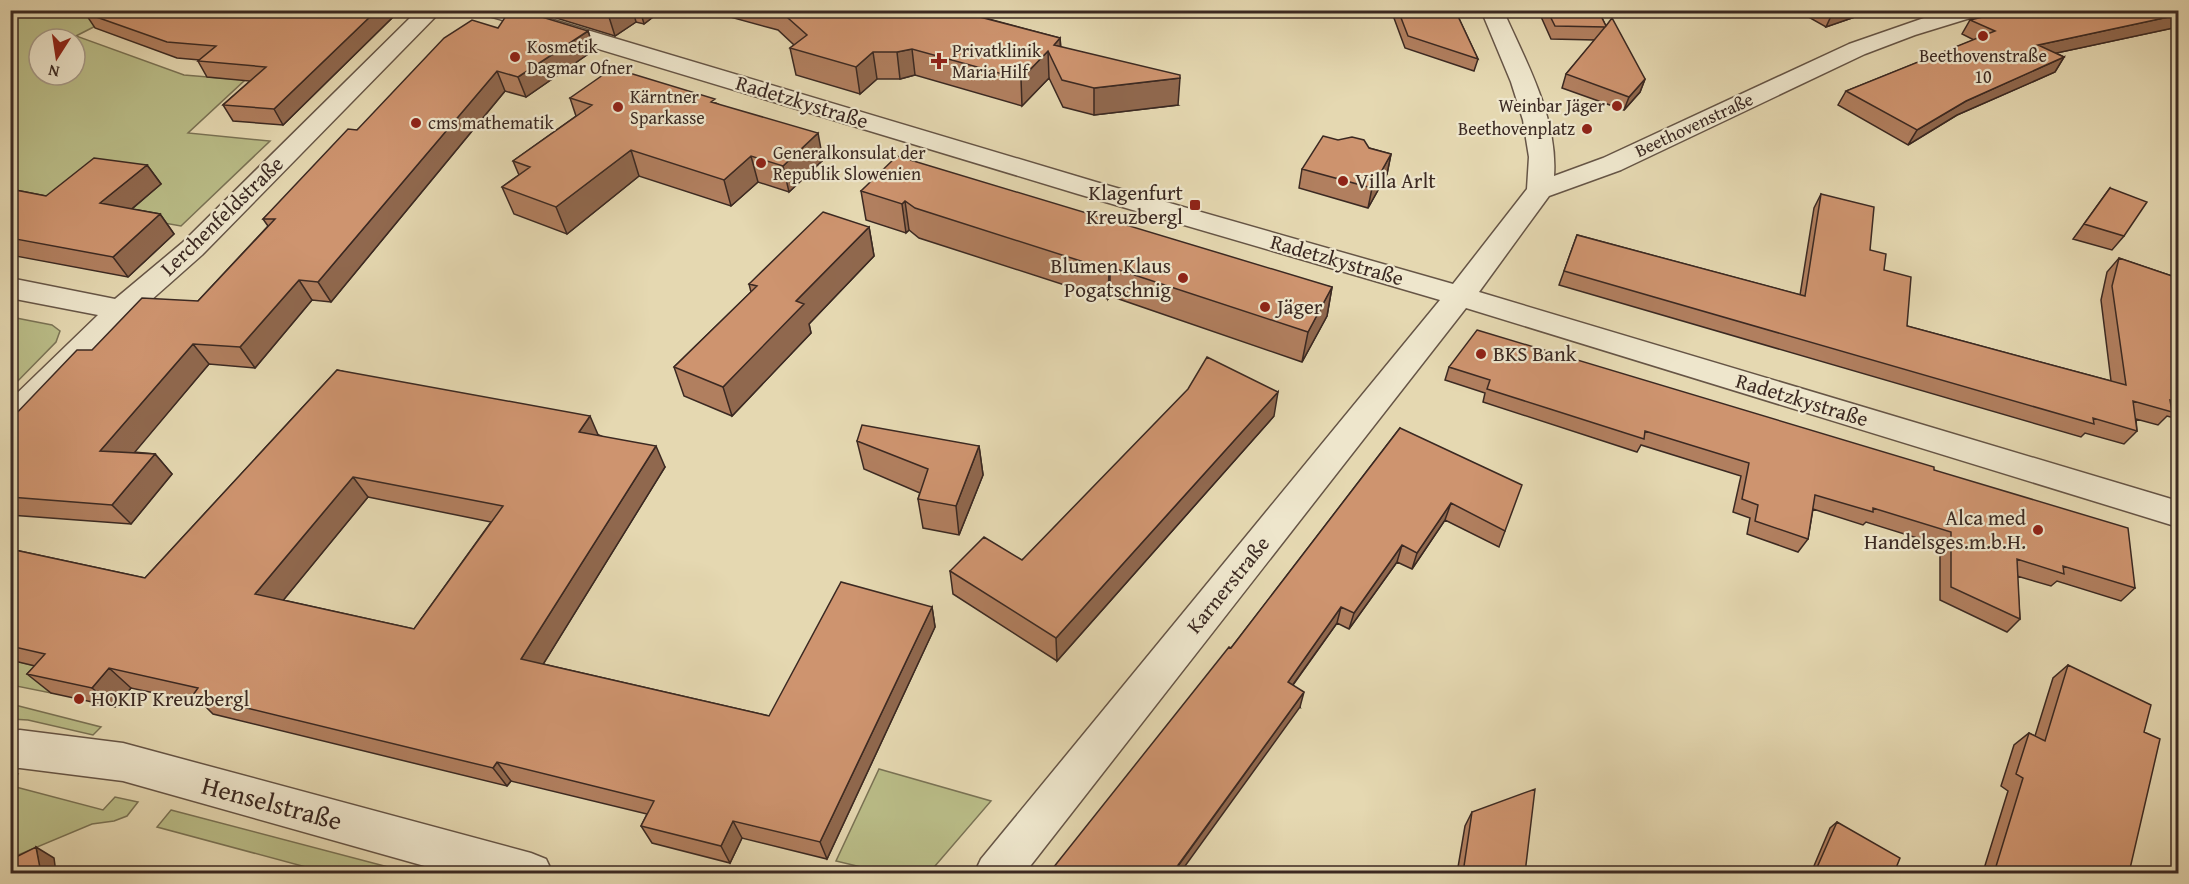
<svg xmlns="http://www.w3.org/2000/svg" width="2189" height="884" viewBox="0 0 2189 884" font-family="'Gentium Book Plus',serif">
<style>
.green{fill:#babd88;stroke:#7a7355;stroke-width:1.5;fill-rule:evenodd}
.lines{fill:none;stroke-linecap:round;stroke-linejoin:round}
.minor-casing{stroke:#665546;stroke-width:3}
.minor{fill:#eee6cc;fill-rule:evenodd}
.wall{fill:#b17f5f;stroke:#3b2922;stroke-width:1.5;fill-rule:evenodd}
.shaded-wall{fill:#90684e;stroke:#3b2922;stroke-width:1.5}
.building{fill:#ce946f;stroke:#3b2922;stroke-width:1.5;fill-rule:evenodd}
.poi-dot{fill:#8f2418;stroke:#eee6cc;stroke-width:2}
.labels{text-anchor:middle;stroke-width:4.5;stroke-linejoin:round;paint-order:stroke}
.far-poi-label{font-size:18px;fill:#3b2922;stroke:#eee6cc;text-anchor:start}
.far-street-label{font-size:18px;fill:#3b2922;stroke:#eee6cc}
.street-label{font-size:21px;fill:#3b2922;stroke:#eee6cc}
.poi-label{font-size:21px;fill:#3b2922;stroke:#eee6cc;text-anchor:start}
.near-street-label{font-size:26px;fill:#3b2922;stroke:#eee6cc}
</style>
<rect width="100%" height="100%" fill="#e5d8b1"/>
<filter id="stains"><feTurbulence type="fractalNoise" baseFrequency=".00333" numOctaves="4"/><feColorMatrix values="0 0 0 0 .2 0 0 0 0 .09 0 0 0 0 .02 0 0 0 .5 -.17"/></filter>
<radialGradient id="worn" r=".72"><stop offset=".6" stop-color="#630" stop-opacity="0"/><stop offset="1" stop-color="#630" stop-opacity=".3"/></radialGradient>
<path class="green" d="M10,11H125L76,36L184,75L245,80L188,133L270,141L181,226L11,196ZM39,39H75V75H39Z
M11,317L52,325L60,331L56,342L11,388Z
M11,660L69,674L51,693L11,685Z
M10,704H11L101,727L93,735L28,720L11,719Z
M879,769L991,801L929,873H886L836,861Z
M18,774L12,786L103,810L115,797L138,802L127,816L114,821L92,824L11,858L10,775Z
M171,810L411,873H328L157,827Z"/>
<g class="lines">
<g class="minor-casing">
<path id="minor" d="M418,10H442L202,255L132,317L21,428L10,432V400L98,315L10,298V278L115,299L182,243Z
M483,10H520L1096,182L1453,284L1527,189L1529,157L1523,120L1511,82L1481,10H1503C1526,62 1558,118 1554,176L1603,158L1849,44L1947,10H1983L1980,15L1915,35L1865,54L1621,170L1549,196L1479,292L2178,501V527L1466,308L1024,874H974L981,859L1440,300L1078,194L486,15Z
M20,730L123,743L531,853L546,859L553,874H453L123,781L20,768H10V731Z"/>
</g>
<use href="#minor" class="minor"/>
</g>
<path class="wall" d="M90,10H392L394,16L283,125L233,121L223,105L250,81L207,77L198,61L200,60L177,58L95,28L85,13Z
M530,10H662L644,24L636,22L615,36Z
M729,10H955L1060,38L1061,47L1178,105L1094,115L1063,107L1049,78L1022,106L915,75L900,79H877L860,94L796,75L790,48L794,45L778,30L730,17Z
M1391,10H1455L1478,59L1474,71L1405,48Z
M1538,10H1598L1606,26L1645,79L1640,92L1624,110L1562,88L1566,74L1595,40L1551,39Z
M1796,10H1875L1826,27Z
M1970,20L2178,27L2056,53L2064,57L2055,72L1957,115L1908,145L1838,105L1846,91L1974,40L1962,34Z
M498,28L588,31L594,50L526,97L505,91L331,302L312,300L255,368L209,364L134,452L155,454L172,474L131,524L10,515V420L198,301L268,226L263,219L357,130Z
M570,98L716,103L823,160L789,192L758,182L731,206L639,176L567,234L514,214L502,187L519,175L513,161L576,116Z
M1369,148L1391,154L1387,174L1368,208L1299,188L1302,169Z
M147,165L161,184L132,209L160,214L174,234L128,277L10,255V189L46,196Z
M2110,188L2124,236L2112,250L2073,239Z
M861,191L1332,287L1327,316L1302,362L1110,296L1108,299L919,238L909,230L906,233L866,220Z
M1821,194L1870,250L1884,270L1907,326L2111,381L2101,300L2107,272L2119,258L2178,278V419L2167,416L2158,425L2136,419L2137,431L2124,444L2085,433L2081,437L1559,285L1577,235L1800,295L1814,208Z
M869,227L874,256L809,324L811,333L732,416L684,396L674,367L751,292L749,284Z
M1449,367L1934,470L2135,588L2121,601L2057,581L2051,586L2017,576L2020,619L2007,632L1940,600V545L1866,522L1863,525L1813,509L1808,539L1798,552L1747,534L1750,518L1733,512L1741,476L1641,445L1637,452L1483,402L1485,393L1445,380Z
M337,370L599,435L665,467L543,664L769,716L932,607L935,627L827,859L742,838L730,863L652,843L641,826L647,814L511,781L507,786L213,714L202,703L131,688L115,707L51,693L27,674L35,666L10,660V549L145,578ZM368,497L491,522L414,629L283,600Z
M1274,416L1057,661L953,594L950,571L1022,560Z
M1400,428L1505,531L1499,547L1445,520L1412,569L1397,562L1349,629L1337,623L1293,685L1300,707L1231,648Z
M857,441L979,446L983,475L959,535L923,528L918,499L920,493L864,469Z
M2068,665L2144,732L2129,873H1981L1983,872L2008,791L2001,786L2014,745L2029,733L2035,736L2053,678Z
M1472,812L1525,873H1457L1465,826Z
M1837,822L1894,873H1811L1830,828Z"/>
<path class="shaded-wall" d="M377,10H392L394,16L283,125L274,109Z
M618,10H633L636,22L615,36L609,17Z
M640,10H662L644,24Z
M1841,10H1875L1826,27L1832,14Z
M2178,15V27L2029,59L2038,45Z
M588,31L594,50L526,97L518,77Z
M1060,38L1061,65L1054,45Z
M912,49L915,75L900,79L897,52Z
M1048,51L1049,78L1022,106L1021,79Z
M873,52L877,79L860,94L856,67Z
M2064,57L2055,72L1957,115L1908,145L1917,130L1966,101Z
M497,71L505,91L331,302L318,282Z
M1180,78L1178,105L1094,115V88Z
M1645,79L1640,92L1624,110L1629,97Z
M818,133L823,160L789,192L783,166Z
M631,150L639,176L567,234L556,207Z
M1391,154L1387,174L1368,208L1372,188Z
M751,156L758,182L731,206L724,180Z
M147,165L161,184L115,223L100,203Z
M905,201L909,230L906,233L902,204Z
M160,214L174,234L128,277L113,257Z
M869,227L874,256L809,324L811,333L732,416L723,387L796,301Z
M1110,267V296L1108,299L1109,270Z
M299,280L312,300L255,368L240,347Z
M1332,287L1327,316L1302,362L1308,332Z
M193,344L209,364L119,471L100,451Z
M1278,392L1274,416L1057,661L1056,638Z
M590,416L599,437L579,432Z
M656,446L665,467L534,679L521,659Z
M979,446L983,475L959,535L956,506Z
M155,454L172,474L131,524L112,505Z
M353,477L368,497L272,614L255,594Z
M1451,503L1445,520L1412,569L1417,553Z
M1402,545L1397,562L1349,629L1354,613Z
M932,607L935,627L827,859L820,842Z
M1341,607L1337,623L1284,697L1288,682Z
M109,668L131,688L115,707L92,688Z
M1304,692L1300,707L1180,873H1173Z
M497,762L511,781L507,786L493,768Z
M733,821L742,838L730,863L721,846Z
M36,847L54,858L56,873H40Z"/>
<path class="building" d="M90,10H377L274,109L223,105L266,67L198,61L216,46L167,42L85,13Z
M510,10H519L588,31L518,77L497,71L318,282L299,280L240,347L193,344L100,451L155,454L112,505L10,497V434L14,430H10V420L77,350H92L142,298L198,301L275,219H263L348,129L357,130L444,38L472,20L498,28Z
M588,10H618L609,17Z
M779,10H953L1060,38L1054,45L1180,75V78L1094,88L1062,80L1048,51L1021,79L912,49L897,52H873L856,67L790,48L807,35Z
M1398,10H1455L1478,59L1408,36Z
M1547,10H1598L1606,26L1612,18L1645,79L1629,97L1566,74L1605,27L1555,26Z
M1827,10H1841L1832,14Z
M2013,10H2178V15L2038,45L2064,57L1966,101L1917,130L1846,91L1995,31L1970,20Z
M613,68L715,99L711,102L818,133L783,166L751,156L724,180L631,150L556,207L502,187L530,167L513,161L592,105L570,98Z
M1323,136L1338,140L1352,137L1364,140L1369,148L1391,154L1372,188L1302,169Z
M897,156L1332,287L1308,332L1110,267L1109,270L915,208L905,201L902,204L861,191Z
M94,158L147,165L100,203L160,214L113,257L10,238V189L46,196Z
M2110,188L2147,202L2124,236L2084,224Z
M1821,194L1874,207L1870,250L1886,254L1884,270L1911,277L1907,326L2126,385L2112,286L2119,258L2178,278V402L2170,400L2172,412L2133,401L2137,431L2093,418L2094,424L1564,271L1577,235L1805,296Z
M823,212L869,227L796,301L804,304L723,387L674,367L757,286L749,284Z
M1477,330L1934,467V470L2128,528L2135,588L2063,566L2064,574L2017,559L2020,619L1951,587V532L1873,508V512L1815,495L1808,539L1755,521L1758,505L1742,499L1749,463L1645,431L1644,439L1550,409L1487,389L1490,380L1449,367Z
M1207,357L1278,392L1056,638L950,571L984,537L1022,560L1188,389Z
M337,370L590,416L579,432L656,446L521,659L769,716L841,582L932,607L820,842L733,821L721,846L641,826L654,801L497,762L493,768L193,695L198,688L109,668L92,688L27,674L45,654L10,646V549L145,578ZM353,477L503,506L414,629L255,594Z
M862,425L979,446L956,506L918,499L928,469L857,441Z
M1400,428L1522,485L1505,531L1451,503L1417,553L1402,545L1354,613L1341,607L1288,682L1304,692L1173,872L1178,873H1049L1229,647L1231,648Z
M2068,665L2151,705L2144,732L2160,739L2129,873H1994L2023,778L2016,774L2029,733L2045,741Z
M1535,789L1525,873H1463L1472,812Z
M1837,822L1900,858L1894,873H1817L1815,872Z
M36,847L41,873H10V860Z"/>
<g class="poi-dot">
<circle cx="1983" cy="36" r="6"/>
<circle cx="515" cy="57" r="6"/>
<path d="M936 52h6v6h6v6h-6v6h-6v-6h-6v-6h6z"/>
<circle cx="1617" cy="106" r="6"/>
<circle cx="618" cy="107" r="6"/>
<circle cx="416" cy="123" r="6"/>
<circle cx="1587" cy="129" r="6"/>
<circle cx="761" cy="163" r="6"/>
<circle cx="1343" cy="181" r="6"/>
<rect x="1189" y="199" width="12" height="12" rx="3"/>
<circle cx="1183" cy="278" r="6"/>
<circle cx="1265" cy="307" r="6"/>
<circle cx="1481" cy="354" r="6"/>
<circle cx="2038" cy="530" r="6"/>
<circle cx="79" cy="699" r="6"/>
</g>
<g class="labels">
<g class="far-poi-label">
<text x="527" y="53">Kosmetik<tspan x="527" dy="21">Dagmar Ofner</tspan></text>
<text x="952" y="57">Privatklinik<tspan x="952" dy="21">Maria Hilf</tspan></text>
<text x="1983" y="62" text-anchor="middle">Beethovenstraße<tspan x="1983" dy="21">10</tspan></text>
<text x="630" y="103">Kärntner<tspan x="630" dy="21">Sparkasse</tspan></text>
<text x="1605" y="112" text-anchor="end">Weinbar Jäger</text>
<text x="428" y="129">cms mathematik</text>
<text x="1575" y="135" text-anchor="end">Beethovenplatz</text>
<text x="773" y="159">Generalkonsulat der<tspan x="773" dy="21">Republik Slowenien</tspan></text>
</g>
<g class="far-street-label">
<text transform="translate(1694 125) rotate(-25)" y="6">Beethovenstraße</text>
</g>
<g class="street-label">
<text transform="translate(802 102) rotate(17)" y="7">Radetzkystraße</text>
<text transform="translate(222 216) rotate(-44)" y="7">Lerchenfeldstraße</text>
<text transform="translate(1337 260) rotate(16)" y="7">Radetzkystraße</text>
<text transform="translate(1802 400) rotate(17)" y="7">Radetzkystraße</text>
<text transform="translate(1228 585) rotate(-51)" y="7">Karnerstraße</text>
</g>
<g class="poi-label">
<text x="1355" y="188">Villa Arlt</text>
<text x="1183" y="200" text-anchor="end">Klagenfurt<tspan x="1183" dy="24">Kreuzbergl</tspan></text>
<text x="1171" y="273" text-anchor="end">Blumen Klaus<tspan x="1171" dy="24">Pogatschnig</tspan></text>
<text x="1277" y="314">Jäger</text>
<text x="1493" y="361">BKS Bank</text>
<text x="2026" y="525" text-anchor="end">Alca med<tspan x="2026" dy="24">Handelsges.m.b.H.</tspan></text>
<text x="91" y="706">HOKIP Kreuzbergl</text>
</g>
<g class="near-street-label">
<text transform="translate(272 803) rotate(15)" y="9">Henselstraße</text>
</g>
</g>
<rect width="2189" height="884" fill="none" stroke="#e5d8b1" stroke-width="36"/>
<rect x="12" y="12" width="2165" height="860" fill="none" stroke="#3b2922" stroke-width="3"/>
<rect x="18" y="18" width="2153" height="848" fill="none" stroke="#3b2922" stroke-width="1.5"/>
<g transform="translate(57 57) rotate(192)"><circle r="28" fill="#eee6cc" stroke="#a69a88" stroke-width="1.5"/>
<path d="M0-4.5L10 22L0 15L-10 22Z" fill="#8f2418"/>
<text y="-9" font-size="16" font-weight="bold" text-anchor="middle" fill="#3b2922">N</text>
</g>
<rect width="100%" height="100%" filter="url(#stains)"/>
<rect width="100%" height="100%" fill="url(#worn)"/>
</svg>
